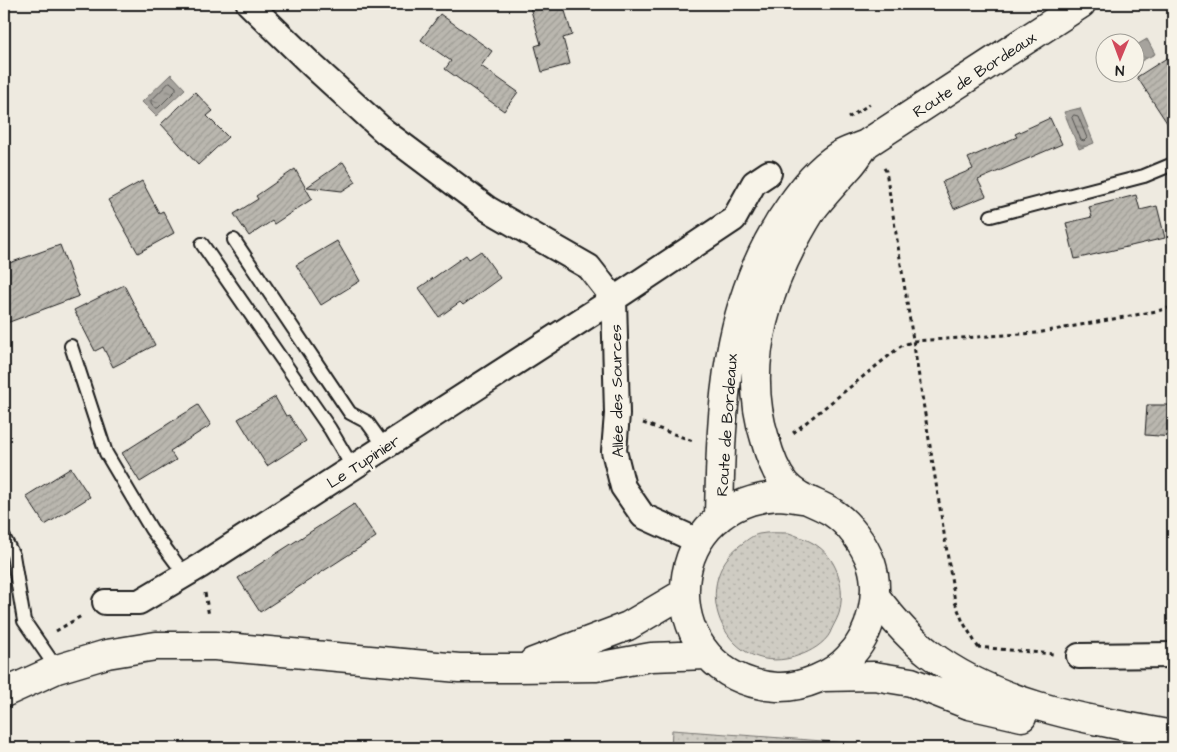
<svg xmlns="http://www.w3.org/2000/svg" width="1177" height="752" viewBox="0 0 1177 752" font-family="'Architects Daughter',sans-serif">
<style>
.grass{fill:url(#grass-dots);stroke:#767470}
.water{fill:url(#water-ripples);stroke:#6f6d69}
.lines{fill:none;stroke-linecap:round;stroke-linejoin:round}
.shore{stroke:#535250;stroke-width:1}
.building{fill:url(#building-hatch);stroke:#1c1c1c}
.service-casing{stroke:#1c1c1c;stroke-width:16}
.minor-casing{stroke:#1c1c1c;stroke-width:28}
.tertiary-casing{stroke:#1c1c1c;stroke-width:31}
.secondary-casing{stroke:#1c1c1c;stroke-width:31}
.path{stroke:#1c1c1c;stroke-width:3;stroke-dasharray:4 4;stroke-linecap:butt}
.service{stroke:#f7f3e8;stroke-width:12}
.minor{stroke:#f7f3e8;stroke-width:24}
.tertiary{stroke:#f7f3e8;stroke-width:28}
.secondary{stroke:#f7f3e8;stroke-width:28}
.labels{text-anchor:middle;stroke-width:5;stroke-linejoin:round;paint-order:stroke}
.street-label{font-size:16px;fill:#1c1c1c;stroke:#f7f3e8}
</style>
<defs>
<pattern id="grass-dots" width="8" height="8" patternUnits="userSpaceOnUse" patternTransform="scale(1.25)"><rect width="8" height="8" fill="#cfccc3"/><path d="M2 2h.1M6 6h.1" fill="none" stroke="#b1afa7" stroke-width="1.8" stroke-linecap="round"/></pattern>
<pattern id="water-ripples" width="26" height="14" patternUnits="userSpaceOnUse" patternTransform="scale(1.25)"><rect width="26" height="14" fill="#a6a39d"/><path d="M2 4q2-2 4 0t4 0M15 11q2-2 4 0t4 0" fill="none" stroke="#86847f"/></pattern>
<pattern id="building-hatch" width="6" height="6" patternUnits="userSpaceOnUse" patternTransform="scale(1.25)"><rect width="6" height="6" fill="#bab7af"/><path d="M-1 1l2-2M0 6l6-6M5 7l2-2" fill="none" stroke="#9f9d96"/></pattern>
</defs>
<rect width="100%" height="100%" fill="#eeeae0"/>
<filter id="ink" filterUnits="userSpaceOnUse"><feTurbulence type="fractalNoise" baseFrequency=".02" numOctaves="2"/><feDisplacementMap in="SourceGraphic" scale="10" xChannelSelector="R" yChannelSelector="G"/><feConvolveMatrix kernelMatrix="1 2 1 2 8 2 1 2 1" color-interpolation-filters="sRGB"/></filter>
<g filter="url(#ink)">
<path class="grass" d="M789,533C797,536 806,539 813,543C836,556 845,584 840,609C839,617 833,625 830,633C825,643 810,652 800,655C729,683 683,585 743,543C747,540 753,535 759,534C768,532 779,533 789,533Z
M672,730L919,748H671Z"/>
<path class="water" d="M1147,39L1155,54L1135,64V46Z
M171,74L185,89L156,116L142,102Z
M1080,108L1094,143L1079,149L1064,112Z"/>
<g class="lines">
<path class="shore" d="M170,82L176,87V90L158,108H155L151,103V101Z
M1074,115L1078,116L1087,138L1084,141L1081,140L1072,118Z"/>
</g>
<path class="building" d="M529,4H563L572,35L563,38L570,64L542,72L535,46L541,44Z
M440,14L492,51L481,66L518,92L504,111L445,69L451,61L421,40Z
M1173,54V132L1137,77Z
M195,92L213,111L207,116L228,137L198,165L161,124Z
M1050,118L1062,144L978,180L986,196L954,209L942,182L973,169L968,158L1017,137L1015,134Z
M343,162L356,182L342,191L307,187Z
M295,169L312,199L274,224L272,221L249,236L234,214L258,199L256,196Z
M142,181L159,213L163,211L174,233L138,253L108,200Z
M1136,195L1140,210L1157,206L1165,238L1075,259L1066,223L1092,217L1089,207Z
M337,241L360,281L321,305L296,265Z
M60,245L79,296L4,324V265Z
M481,251L500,278L463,305L460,302L439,317L419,288L466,255L469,259Z
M124,285L155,345L113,367L103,347L95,351L74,310Z
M275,397L286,416L289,415L306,441L267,466L238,419Z
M198,405L211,425L170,451L176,460L140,482L122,453Z
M1147,405H1173V437L1145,435Z
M71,468L90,497L45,525L26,496Z
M354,504L376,537L260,612L238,578Z"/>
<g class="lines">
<g class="service-casing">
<path id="service" d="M991,216L1144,176L1173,164
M234,240L350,413L367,422L385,447
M202,244L330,429L353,468
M71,346L106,453L151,529L185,575
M4,538L13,555L24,621L57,669"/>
</g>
<g class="minor-casing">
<path id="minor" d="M249,4L313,66L384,131L488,209L589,267L614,299L617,414L614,451L623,487L643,516L698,541
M105,602H139L200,566L614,299L734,219L754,183L769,173
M1079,656L1173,655"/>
</g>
<g class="tertiary-casing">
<path id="tertiary" d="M875,596C891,617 909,638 930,654C998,706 1091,720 1173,735
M822,677L874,676L911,682L969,705L1022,717"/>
</g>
<g class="secondary-casing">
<path id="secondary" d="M803,499C795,498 786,496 778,496C654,504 654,679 777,687C802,688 833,675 849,657C871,635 881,593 871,563C864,544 849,523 832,512C816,502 798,499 785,484C775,471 769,454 765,439C740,361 770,277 812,210C823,195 836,182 848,168C855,161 860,152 866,144
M719,518C721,407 724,298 791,205C804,187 819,168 838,156C846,151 857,148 866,144L1081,4
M533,662L628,626L684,593
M4,693L57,669L107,654L156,646H215L459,668H515L596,667L651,657L708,655"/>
</g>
<path class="path" d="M848,118L870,104
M884,168L886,171L955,602L963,622L978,647
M643,423L693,441
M793,433L901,346L914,341L1037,333L1157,311L1173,307
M205,593L209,616
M56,631L83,615
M977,647L1053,654"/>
<use href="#service" class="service"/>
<use href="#minor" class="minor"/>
<use href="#tertiary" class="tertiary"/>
<use href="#secondary" class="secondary"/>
</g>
</g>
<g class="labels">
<g class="street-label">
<text transform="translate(974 74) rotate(-33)" y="6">Route de Bordeaux</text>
<text transform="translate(616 391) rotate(-91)" y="6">Allée des Sources</text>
<text transform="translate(726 425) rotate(-86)" y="6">Route de Bordeaux</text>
<text transform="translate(363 461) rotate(-33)" y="6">Le Tupinier</text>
</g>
</g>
<rect width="1177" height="752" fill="none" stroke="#f7f3e8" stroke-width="20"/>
<rect x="10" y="10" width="1157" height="732" fill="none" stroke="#1c1c1c" stroke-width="2" filter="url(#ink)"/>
<g transform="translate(1120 58) rotate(181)"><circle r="24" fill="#f7f3e8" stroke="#9f9d96"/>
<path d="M0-4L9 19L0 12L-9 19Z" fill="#d1495b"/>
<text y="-8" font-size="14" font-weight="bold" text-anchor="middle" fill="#1c1c1c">N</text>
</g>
</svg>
